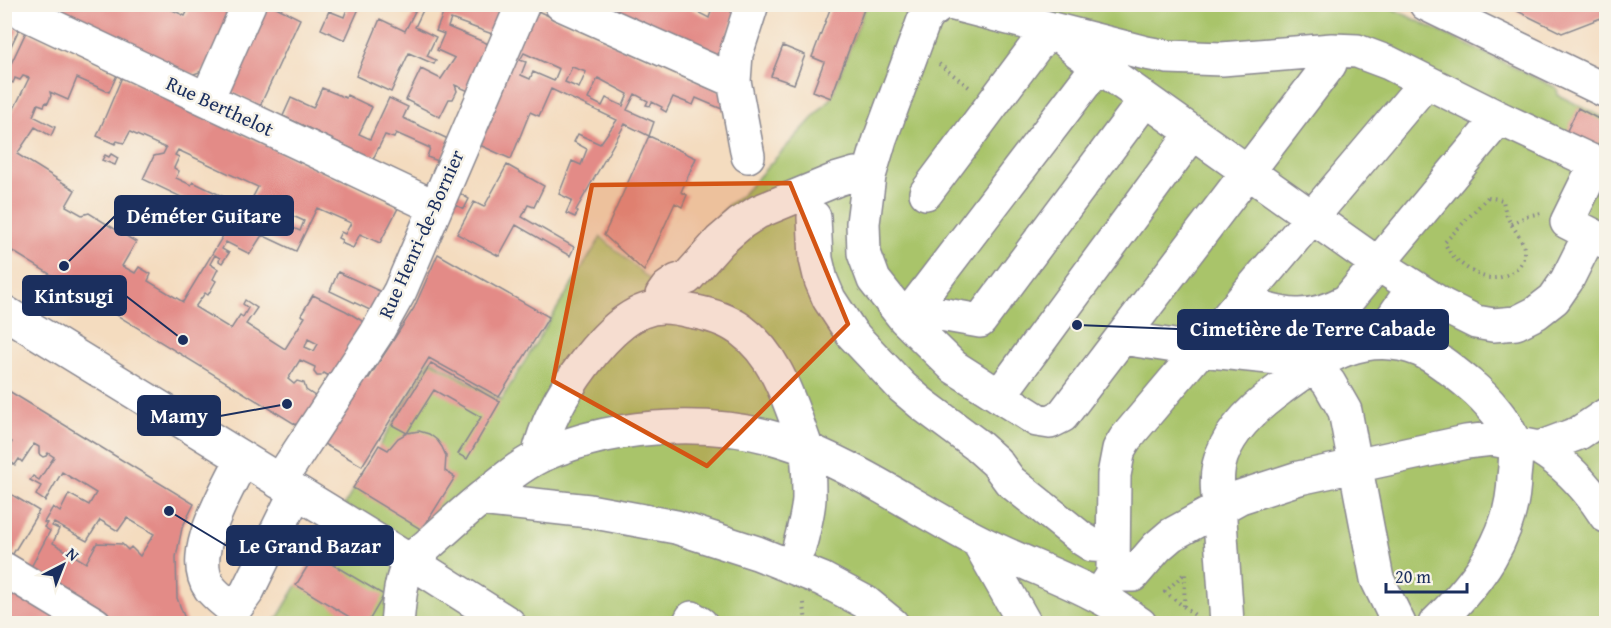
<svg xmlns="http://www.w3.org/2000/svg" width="1611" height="628" viewBox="0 0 1611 628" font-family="'Gentium Book Plus',serif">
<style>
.green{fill:#a9c46a;stroke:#627a64;stroke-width:1.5}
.building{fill:#e38b87;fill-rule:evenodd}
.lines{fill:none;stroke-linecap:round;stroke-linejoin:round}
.minor-casing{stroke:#88868e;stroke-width:36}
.path{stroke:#88868e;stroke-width:4;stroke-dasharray:1.5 4.5;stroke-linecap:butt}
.minor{stroke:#fff;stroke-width:33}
.marked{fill:#d45514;fill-opacity:0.2;stroke:#d45514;stroke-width:4.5;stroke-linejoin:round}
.labels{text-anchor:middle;stroke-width:5;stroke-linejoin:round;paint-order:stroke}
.street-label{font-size:20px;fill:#1b2f5e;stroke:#f7f3e8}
.leader{fill:none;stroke:#1b2f5e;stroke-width:2}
.callout-dot{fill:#1b2f5e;stroke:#f7f3e8;stroke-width:2}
.callout{fill:#1b2f5e;stroke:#1b2f5e;stroke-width:2}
.callout-label{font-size:21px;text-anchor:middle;font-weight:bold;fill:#fff}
</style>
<rect width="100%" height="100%" fill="#f7f3e8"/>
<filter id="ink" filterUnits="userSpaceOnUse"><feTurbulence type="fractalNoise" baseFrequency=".0167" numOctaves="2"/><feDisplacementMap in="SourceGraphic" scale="12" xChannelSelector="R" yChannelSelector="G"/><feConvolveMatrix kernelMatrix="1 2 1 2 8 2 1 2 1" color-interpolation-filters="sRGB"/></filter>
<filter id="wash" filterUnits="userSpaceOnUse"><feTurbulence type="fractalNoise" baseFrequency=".008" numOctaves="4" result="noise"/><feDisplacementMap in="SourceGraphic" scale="24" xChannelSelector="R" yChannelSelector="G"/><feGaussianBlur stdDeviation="1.35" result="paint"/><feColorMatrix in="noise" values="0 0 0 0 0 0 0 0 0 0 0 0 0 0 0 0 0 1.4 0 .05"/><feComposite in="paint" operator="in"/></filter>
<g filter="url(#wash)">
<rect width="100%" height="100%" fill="#f4dcbf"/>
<path class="green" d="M1297,4L1346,7L1385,5L1557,88L1558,95L1606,119V623L274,624L430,360L501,400L601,237L663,291L728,205L741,196L831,98L866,5Z"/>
<g id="blocks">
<path class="building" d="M41,4H160L185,16L191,4H238L205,70L194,74L188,73Z
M260,4H270L300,19L260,106L223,88Z
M349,4H361L345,40L321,29L329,11L344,17Z
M401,4H509L495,35L451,19L448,27L491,45L471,92L455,85L457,91L453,99H449L440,117L406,100L421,69L441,79L455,58L437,50L444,34L436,31L443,14L425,6L415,27L436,37L427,56L436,60L434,64L409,53L391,92L356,76L380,19L405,31L415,11Z
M598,4H682L709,18L712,9L700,4H738L721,59Z
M832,4H866L831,98L813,91L824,62L812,57Z
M1503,4H1606V16L1562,33Z
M533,9L727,94L729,112L696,98L693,105L673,97L666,112L661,109L662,107L652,102L650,106L646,105L648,101L635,94L627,110L654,122L649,136L625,124L576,210L578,212L575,217L566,213L572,200L559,194L572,161L581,165L587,149L574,142L578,134L600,144L617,120L551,89L539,116L530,112L511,159L473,142ZM524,53L559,69L554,81L533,72L530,79L521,75L526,62L520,60ZM572,67L586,72L579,88L565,82ZM598,78L628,94L623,106L606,98L602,106L588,99Z
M4,22L19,29L4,61Z
M26,32L117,75L109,92L77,78L68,100L50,92L51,96L48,103L46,102L44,106L38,104L33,116L55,127L51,136L35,127L17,154L75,190L66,206L82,215L89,213L136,242L122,266L135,273L139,267L151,274L148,281L183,302L232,221L143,179L154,156L163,154L166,148L130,132L124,143L117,141L115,144L97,136L122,77L398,208L380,243L360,234L353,248L341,243L342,240L338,238L341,232L345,234L351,223L317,208L296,251L262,235L250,254L226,242L222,249L229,253L222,263L219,261L220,258L215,255L210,264L218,269L213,279L216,281L208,295L205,293L195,307L231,329L240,315L243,317L248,308L243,304L245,300L257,308L246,324L285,349L305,317L301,315L313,295L346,311L367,324L334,379L324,373L321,376H317L314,372L315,367L300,360L288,379L294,384L297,381L304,383L306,390L321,400L303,429L4,246V106L12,113L29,78L23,76L20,80L15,78L13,83L4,78V66L9,68ZM178,150L258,187L247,208L193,182L191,185L176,178L179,171L174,168L179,157L175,155ZM286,213L304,221L300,231L282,223ZM308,339L318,344L314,351L305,347Z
M783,46L805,55L794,84L771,76Z
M322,88L346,98L347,95L372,107L359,134L370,139L389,98L408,107L403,118L450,140L441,162L427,157L430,148L396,133L394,138L385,135L373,159L283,116L291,98L313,108Z
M1578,108L1606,123V129L1595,152L1564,137Z
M649,136L696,158L681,192L687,195L682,207L675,203L644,271L604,235Z
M111,154L118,158L115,165L102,160L105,155L109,157Z
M507,165L544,186L534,207L528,205L522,217L574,247L570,256L516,225L499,256L457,234L474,202L484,207Z
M453,189L469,199L464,209L447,201Z
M438,254L549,317L499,397L429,358L362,466L317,440L360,371L369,378L414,308Z
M338,272L384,293L374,312L330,291Z
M431,363L500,402L467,459L458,454L481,417L434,390L407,433L419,431L429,434L437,440L442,447L446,456L445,471L455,477L422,530L353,488L379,445L388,450L398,438L407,433L392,425Z
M4,388L194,504L182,528L176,557L177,598L187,624H111L28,573L50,531L44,527L47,523L44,522L53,507L60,512L69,494L89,505L96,493L62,472L45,501L36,495L41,486L30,480L33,476L39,480L54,457L48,453L46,456L43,457L39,454V447L34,444L22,462L19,459L15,465L4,457L12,442L4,437ZM127,518L154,534L140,556L131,547L128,550L122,544L97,543L86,563L53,543L59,529L52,526L54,523L87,541L100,520L118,531Z
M4,490L39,511L11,557L4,554Z
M315,554L384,595L367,624H361L296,585Z
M4,588L74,624H4Z"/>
</g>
</g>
<g filter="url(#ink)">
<use href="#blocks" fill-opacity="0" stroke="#88868e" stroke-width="1.5"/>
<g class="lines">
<g class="minor-casing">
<path id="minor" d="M5,4L435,207
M561,4L734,81
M942,4L929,13L924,20L880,139L869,176L863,223L864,253L874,280L905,319L954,367L1037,420L1050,422L1062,416L1330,64L1332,50
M954,4L1146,53L1168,57L1222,59L1332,50L1357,51L1389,63L1499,118L1606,168
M1426,4L1606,91
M207,99L249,4
M748,156L734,81L736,54L752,4
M1596,163L1567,222L1606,242
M926,193L1039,42L1054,30L1079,52L1378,264L1442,305L1476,322L1493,325L1516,323L1536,313L1554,299L1567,280L1590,234
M814,217L816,259L821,280L829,299L852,334L902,387L922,404L977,445L996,462L1010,481L1081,538L1092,545L1113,546
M1242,302C1285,316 1305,323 1347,301L1499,118
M662,307V295L667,288L677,281L687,278L720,241L741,223L758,212L838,179L855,174L869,176
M912,309L980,321L1145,100
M4,312L410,561L509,624
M905,319L1098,66
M1122,338L1201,350L1288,359L1313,365L1329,383L1345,411L1377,579L1399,624
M1376,342L1414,287
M999,396L1192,134
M1539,448C1568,465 1588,488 1606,516
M538,457C546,422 562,393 584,364C602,340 631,307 663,307C672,307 682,309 690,311C709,314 726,319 741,330C771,352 785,388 797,422C800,431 804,440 806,448C809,464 809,483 809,499C808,515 803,532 799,548
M242,459C227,492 186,554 210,588C216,596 226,603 234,610L247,592L296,492
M279,482L376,334L400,291L523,4
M480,499L589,511L676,527L757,553L822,579L865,602L892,624
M978,541L1025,624
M4,569L95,624
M1113,575H1133L1157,547L1171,535L1240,497L1299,478L1466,442L1492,439L1539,448L1579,433L1606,415
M1099,596L1113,575L1114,475L1119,449L1125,439L1426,82
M397,624C399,604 400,579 410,562C414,555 424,549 430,543C448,527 466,510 485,495C502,481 520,466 540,456C619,421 726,416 806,449C867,474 920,511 978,541C1017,561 1059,575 1098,596C1113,603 1126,614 1140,624
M689,624L692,618L701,624
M1227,624C1225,589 1222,554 1220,519C1219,502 1215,483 1219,465C1226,433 1255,407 1280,389C1322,357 1366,328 1420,350C1438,358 1454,372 1469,384C1485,397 1510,424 1514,445C1517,454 1515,467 1514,477C1513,537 1477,583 1435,624"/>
</g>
<path class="path" d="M939,64L969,87
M1488,197L1503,200C1504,206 1505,213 1508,218C1512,228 1525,240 1524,252C1524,268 1506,279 1491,278C1475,277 1448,257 1445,242Z
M1511,224L1527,216L1541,213
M804,603L806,624
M1184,606L1185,573L1165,592L1196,616"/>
<use href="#minor" class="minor"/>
</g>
</g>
<path class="marked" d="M790,183L848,324L707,466L553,381L592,185Z"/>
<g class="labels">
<g class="street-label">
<text transform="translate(220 106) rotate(25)" y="7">Rue Berthelot</text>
<text transform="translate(421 234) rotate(-66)" y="7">Rue Henri-de-Bornier</text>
</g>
</g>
<path class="leader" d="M64 266L115 216M183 340L126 296M1077 325L1178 329M287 404L220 416M169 511L227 546"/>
<g class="callout-dot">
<circle cx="64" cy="266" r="6"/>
<circle cx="183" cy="340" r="6"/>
<circle cx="1077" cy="325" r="6"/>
<circle cx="287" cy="404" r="6"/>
<circle cx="169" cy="511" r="6"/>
</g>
<g class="callout">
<rect x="115" y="196" width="178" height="39" rx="6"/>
<rect x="23" y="276" width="103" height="39" rx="6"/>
<rect x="1178" y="310" width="270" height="39" rx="6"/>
<rect x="138" y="396" width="82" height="39" rx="6"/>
<rect x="227" y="526" width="166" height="39" rx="6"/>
</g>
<g class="callout-label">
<text x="204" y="223">Déméter Guitare</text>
<text x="74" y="303">Kintsugi</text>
<text x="1313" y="336">Cimetière de Terre Cabade</text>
<text x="179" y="423">Mamy</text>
<text x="310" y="553">Le Grand Bazar</text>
</g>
<rect width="1611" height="628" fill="none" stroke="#f7f3e8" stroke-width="24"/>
<g transform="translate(63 565) rotate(42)" stroke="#f7f3e8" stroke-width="4.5" paint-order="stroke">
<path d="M0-4.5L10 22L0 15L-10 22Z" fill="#1b2f5e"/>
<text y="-9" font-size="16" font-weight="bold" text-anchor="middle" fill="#1b2f5e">N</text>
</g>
<path d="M1386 583v9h81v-9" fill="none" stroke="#1b2f5e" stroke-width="3"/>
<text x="1395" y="583" font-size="18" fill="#1b2f5e" stroke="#f7f3e8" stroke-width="4.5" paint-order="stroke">20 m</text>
</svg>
